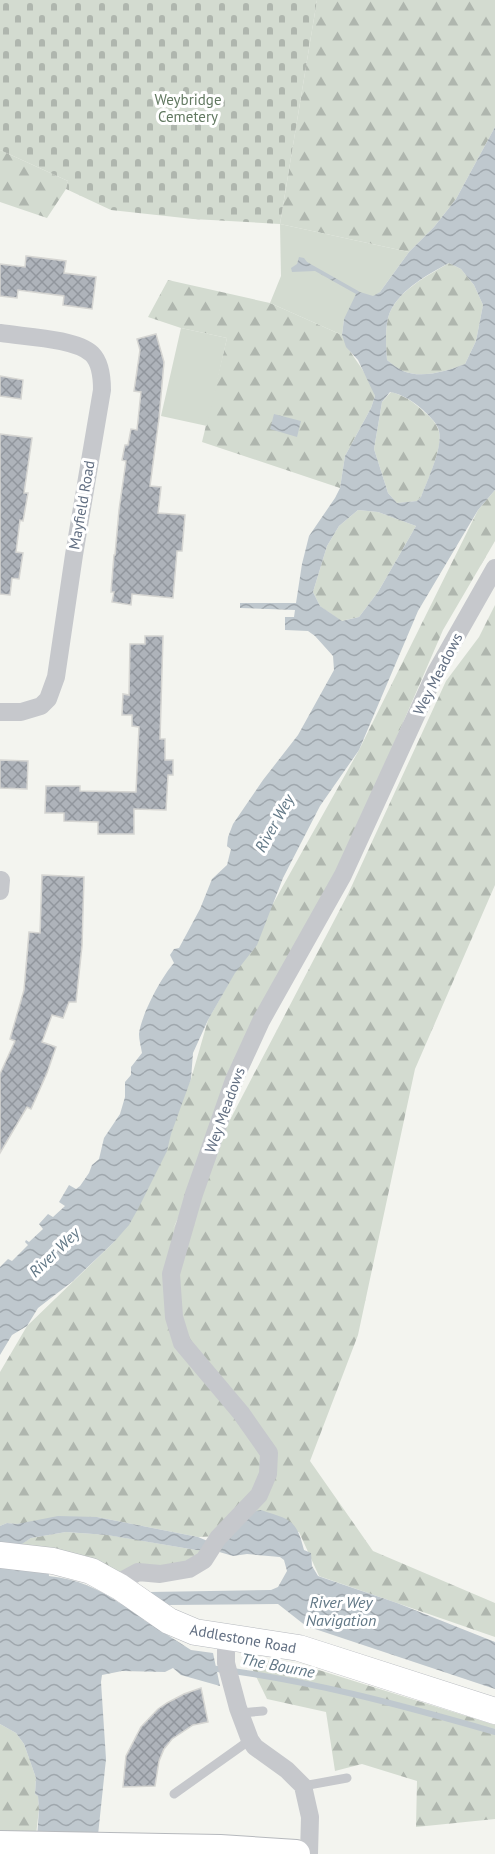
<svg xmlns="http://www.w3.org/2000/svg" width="495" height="1854" viewBox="0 0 495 1854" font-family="'PT Sans',sans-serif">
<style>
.forest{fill:url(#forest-firs)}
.cemetery{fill:url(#cemetery-stones)}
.garden{fill:#d3dbd0}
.water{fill:url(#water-waves);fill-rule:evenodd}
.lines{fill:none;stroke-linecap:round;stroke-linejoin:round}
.stream{stroke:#bfc8ce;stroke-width:6}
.building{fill:url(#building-cross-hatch);stroke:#d5d5d2;stroke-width:1.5}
.secondary-casing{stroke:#b6b9be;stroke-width:27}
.primary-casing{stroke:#b6b9bd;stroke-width:30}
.lane{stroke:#c6c8cc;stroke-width:9}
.street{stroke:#c6c8cc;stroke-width:18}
.secondary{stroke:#fff;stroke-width:26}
.primary{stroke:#fff;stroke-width:28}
.labels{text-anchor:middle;stroke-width:6;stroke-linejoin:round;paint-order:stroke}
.park-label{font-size:15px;fill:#627961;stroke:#fff}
.street-label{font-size:15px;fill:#626f82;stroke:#fff}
.water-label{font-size:16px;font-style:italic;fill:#627886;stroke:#fff}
</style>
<defs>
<pattern id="forest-firs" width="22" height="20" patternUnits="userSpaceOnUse" patternTransform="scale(1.5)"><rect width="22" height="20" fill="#d3dbd0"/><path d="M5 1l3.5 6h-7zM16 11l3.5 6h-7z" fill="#afb6ae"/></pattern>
<pattern id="cemetery-stones" width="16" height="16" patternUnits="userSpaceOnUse" patternTransform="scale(1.5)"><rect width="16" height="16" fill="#d3dbd0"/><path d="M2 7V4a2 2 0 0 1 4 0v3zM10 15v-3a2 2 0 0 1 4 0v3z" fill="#afb6ae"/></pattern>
<pattern id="water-waves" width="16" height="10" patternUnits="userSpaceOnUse" patternTransform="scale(1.5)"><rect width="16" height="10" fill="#bfc8ce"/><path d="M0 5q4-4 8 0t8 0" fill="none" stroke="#9fa7ad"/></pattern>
<pattern id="building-cross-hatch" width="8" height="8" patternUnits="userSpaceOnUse" patternTransform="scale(1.5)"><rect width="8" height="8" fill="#aeb3ba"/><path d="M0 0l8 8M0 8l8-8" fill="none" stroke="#91969d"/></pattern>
</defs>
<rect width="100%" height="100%" fill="#f3f4ef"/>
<path class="forest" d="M317,0H495V127L456,199L434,227L409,252L280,224Z
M0,150L68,181L66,189L47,218L0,202Z
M449,263L461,269L474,285L483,305L476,341L465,364C447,371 422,379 403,371C397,369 392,364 387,360C386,347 385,332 388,318C395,292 427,276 449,263Z
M168,280L270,303L342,335C350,357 369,372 375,396L371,408L345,456L340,488L202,442L227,338L181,328L148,317Z
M391,392C403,395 414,402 423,411C429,416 435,421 438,429C445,444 427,481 421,497L417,501L397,503L388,493L374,449L382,402Z
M495,490V541L443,630L345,857L173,1229L348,894L446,681L479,637L495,605V885L415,1069L358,1335L310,1461L373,1551L495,1603V1637L319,1576L299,1532L198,1537L97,1517L17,1524L7,1523L0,1526V1372L27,1326L114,1242L191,1079L208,1020L359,750L478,510Z
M358,510L378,512L416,526L378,592L359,617L341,621L320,606L313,592L327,546L339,526Z
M66,1532L108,1535L196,1550H205L208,1554L116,1584L18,1546L31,1538Z
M247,1658L309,1667L495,1725V1819L416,1827L417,1781L362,1764L335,1771L326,1712L267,1699Z
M0,1724L16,1733L24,1744L36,1778L35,1794L38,1796L39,1809L36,1835L0,1834Z"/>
<path class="cemetery" d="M0,0H317L280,224L193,219L111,210L66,189L68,181L0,150Z"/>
<path class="garden" d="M280,224L409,252L380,292L344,319L342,335L270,303L281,276Z
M181,328L227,338L207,426L161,416Z"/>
<path class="water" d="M495,127V490L478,510L418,611L359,750L320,806L283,878L257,945L235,973L208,1020L193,1053L191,1079L171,1134L167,1151L139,1207L129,1225L114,1242L73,1281L38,1308L27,1326L12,1335L0,1355V1267L8,1259L12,1261L28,1245L25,1242L26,1240L29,1242L43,1229L39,1224L48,1214L53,1217L65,1206L59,1202L69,1185L76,1189L80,1186L89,1173L92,1165L99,1159L104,1138L120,1114L125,1097V1082L131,1075V1067L142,1053C141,1047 139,1040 139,1034C141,1015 162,976 174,963L170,955L174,949L179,948L200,909L212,879L227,865L231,849L227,846L228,837L233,824L263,780L298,735L334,670L333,656L315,636L308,631L285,630V617H294L295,610L240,608V603H296L302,564L309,536L335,498L340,488L345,456L371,408L375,396L358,360L346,347L342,335L344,319L356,294L315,271L292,272L291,268L297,264L299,257L304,258L307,262L360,292L373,296L380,292L409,252L434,227L456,199ZM449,263L461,269L474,285L483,305L476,341L465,364C447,371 422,379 403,371C397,368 392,364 387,360C386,347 385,331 388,318C395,292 427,275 449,263ZM390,392C402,394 414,402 423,410C429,416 435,421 438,428C445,444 427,481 421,497L417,501L397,503L388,493L374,449L382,402ZM358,510L378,512L416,526L378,592L359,617L342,621L320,606L313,592L327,546L339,526Z
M274,414L301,421L297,437L270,429Z
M261,1510C291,1520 296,1519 304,1550L311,1553L312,1566L318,1576L397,1603L495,1642V1689L306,1626L278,1604L167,1605L144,1620L191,1650L213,1653L220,1686L181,1675L173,1668L165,1672L122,1671L102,1675L101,1682L106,1759L96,1854H36L39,1809L38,1796L35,1794L36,1778L24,1744L16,1733L0,1724V1526L7,1523L17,1524L58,1516L97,1517L198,1537L210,1542L251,1512ZM66,1532L107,1535L196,1550L216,1551L233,1556L247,1554L280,1557L284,1560L287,1571L278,1587L271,1590L149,1592L121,1604C97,1588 78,1579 49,1576L46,1548L19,1546L31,1538Z"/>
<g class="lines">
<path class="stream" d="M209,1668C306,1679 401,1705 495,1732"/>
</g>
<path class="building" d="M26,256L66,261L64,273L96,277L92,309L63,305L64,296L49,294L18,290L17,298L0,296V264L25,267Z
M156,334L164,362L159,418L150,486L161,487L158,513L185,515L182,551H177L173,598L132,594L131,605L112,602L114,592H111L114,555H115L119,510L126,461L122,460L125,445H128L131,429L137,430L141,392L134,391L140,350L137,339Z
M0,376L23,380L21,399L0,396Z
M0,434L32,438L24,493H28L23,521L20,520L16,552L23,553L19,579L12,578L10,595L0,594Z
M145,636H163L160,739H165V760H173V775H168L166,810L134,809V834H98V822L64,821V813H45L46,786H80V791L136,792L139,727L132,726V715H122L123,694L129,695L130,644H145Z
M0,760L28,761L27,789L0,788Z
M42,875L84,877L82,946L76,1002H69L63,1018L52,1015L42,1042L56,1047L47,1073L31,1109L27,1107L0,1153V1074L15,1041L10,1039L24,990L29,932L40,933Z
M201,1688L208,1722L193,1725L172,1739L164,1749L159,1761L155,1786L123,1787L126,1756L141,1727L158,1709L167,1703L184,1694Z"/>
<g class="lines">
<g class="secondary-casing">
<path id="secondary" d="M0,1555L53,1561L91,1571L120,1587L169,1621L195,1632L299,1648L495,1711"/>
</g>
<g class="primary-casing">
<path id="primary" d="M0,1845L220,1849L296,1854"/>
</g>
<path class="lane" d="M241,1713L263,1711
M303,1786L347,1778
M174,1794L250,1740"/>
<path class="street" d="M0,333C24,337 75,338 92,354C101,363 102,378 102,390L74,555L56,677L48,699L41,706L21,712H0
M0,891L1,880
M116,1584L138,1572L160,1574L189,1569L204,1560L218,1538L259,1495L268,1474L269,1453L241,1413L182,1343L174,1317L171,1274L194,1194L234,1080L261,1021L343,875L436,672L495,568
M226,1638V1663L238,1708L250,1740L255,1747L287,1770L303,1786L310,1817L309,1854"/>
<use href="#secondary" class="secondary"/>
<use href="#primary" class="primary"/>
</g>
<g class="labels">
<g class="park-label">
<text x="188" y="105">Weybridge<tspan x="188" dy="17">Cemetery</tspan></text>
</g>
<g class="street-label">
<text transform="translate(82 505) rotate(-80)" y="5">Mayfield Road</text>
<text transform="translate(438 674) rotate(-63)" y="5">Wey Meadows</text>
<text transform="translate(225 1110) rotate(-70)" y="5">Wey Meadows</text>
<text transform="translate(243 1639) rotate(10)" y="5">Addlestone Road</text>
</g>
<g class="water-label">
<text transform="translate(274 823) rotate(-61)" y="6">River Wey</text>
<text transform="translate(54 1252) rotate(-44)" y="6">River Wey</text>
<text x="341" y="1608">River Wey<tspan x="341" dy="18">Navigation</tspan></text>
<text transform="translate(278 1665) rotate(11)" y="6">The Bourne</text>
</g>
</g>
</svg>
